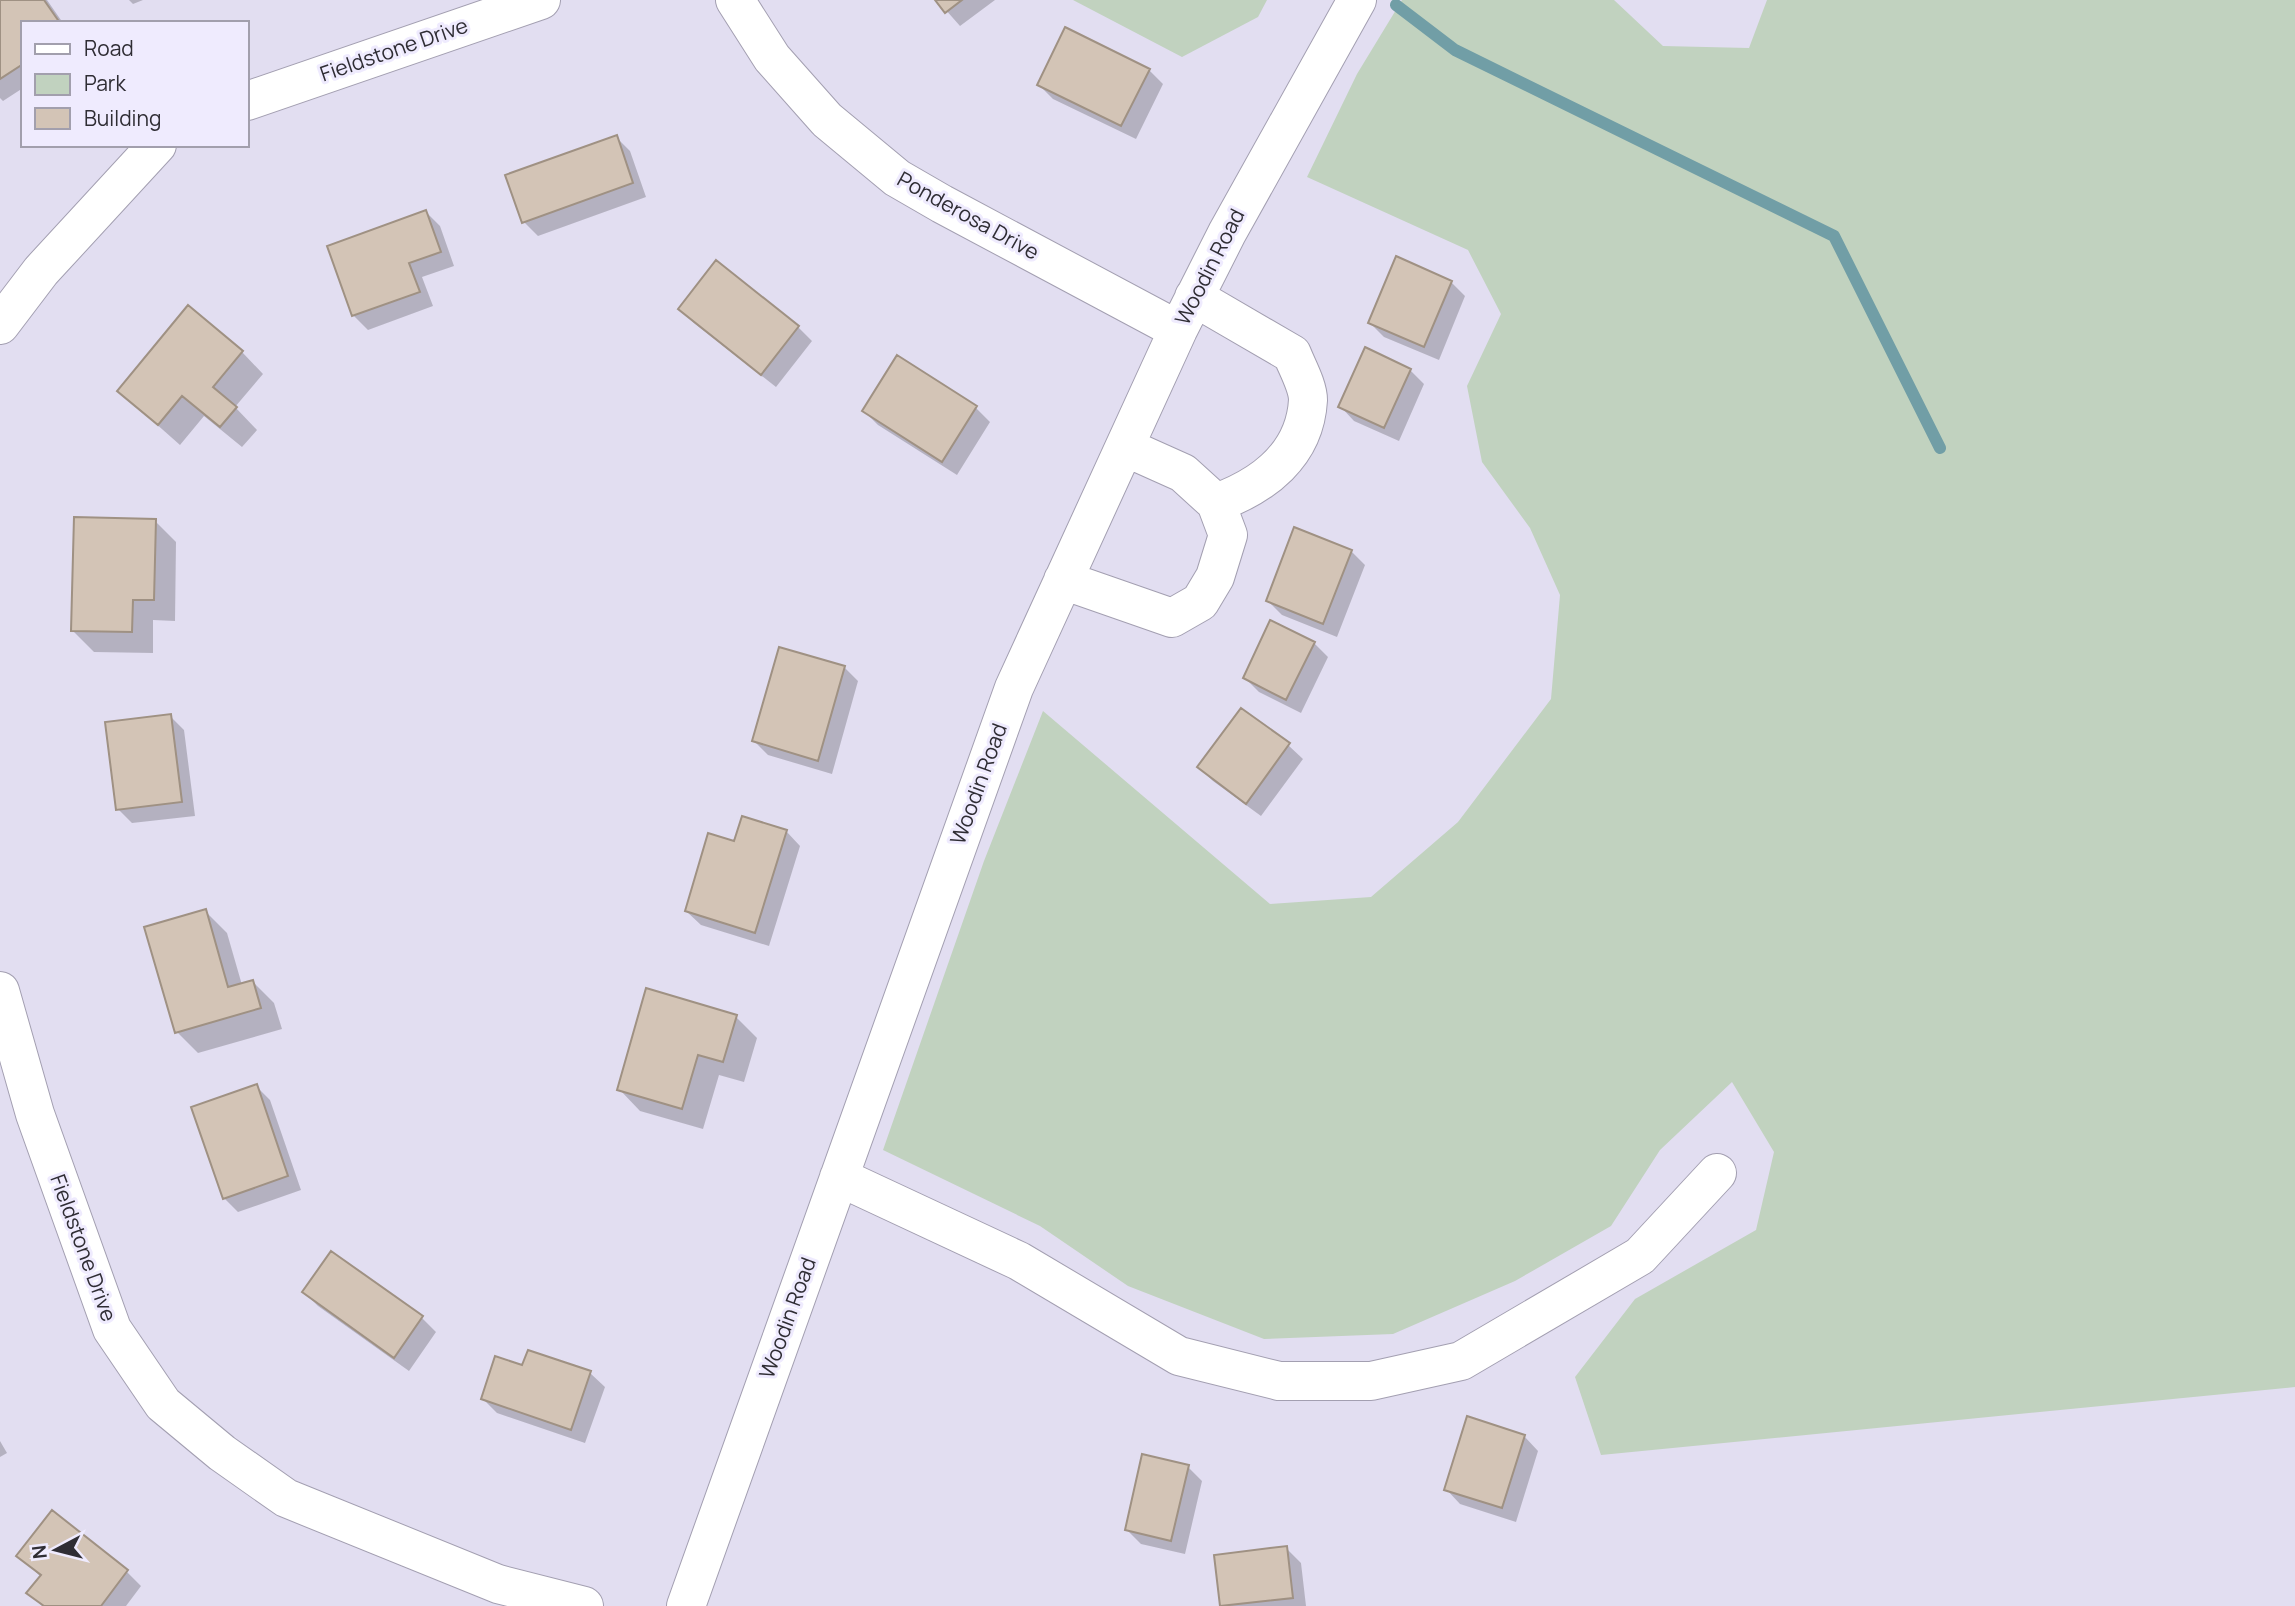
<svg xmlns="http://www.w3.org/2000/svg" width="2295" height="1606" viewBox="0 0 2295 1606" font-family="Manrope,sans-serif">
<style>
.green{fill:#c1d2bf}
.shadow{fill:#0003}
.lines{fill:none;stroke-linecap:round;stroke-linejoin:round}
.stream{stroke:#719ea6;stroke-width:12}
.building{fill:#d3c4b6;stroke:#9f9183;stroke-width:2}
.minor-casing{stroke:#a39fb1;stroke-width:40}
.minor{stroke:#fff;stroke-width:38}
.labels{text-anchor:middle;stroke-width:6;stroke-linejoin:round;paint-order:stroke}
.street-label{font-size:21px;fill:#2f2d34;stroke:#efebfe}
</style>
<rect width="100%" height="100%" fill="#e2def1"/>
<path class="green" d="M1073,0H1267L1258,17L1182,57Z
M1402,0H1614L1663,46L1749,48L1767,0H2295V1387L1601,1455L1575,1377L1635,1299L1756,1230L1774,1152L1732,1082L1660,1150L1611,1226L1515,1281L1393,1334L1264,1339L1128,1286L1040,1226L883,1150L984,861L1043,711L1270,904L1371,897L1458,822L1551,699L1560,595L1530,528L1482,462L1467,386L1501,314L1468,250L1307,177L1357,74Z"/>
<path class="shadow" d="M2,0H47L63,23H23V88L3,101L0,98V2Z
M129,0H143L133,4Z
M937,0H995L960,26Z
M1149,70L1163,84L1136,139L1053,99L1039,85Z
M616,137L630,151L646,197L538,236L524,222Z
M426,212L440,226L454,266L422,277L433,306L368,330L354,316L329,247Z
M1451,282L1465,296L1439,360L1384,337L1370,323Z
M680,309L798,327L812,341L776,387L694,323Z
M242,352L263,374L235,407L257,430L242,447L204,416L180,445L119,391Z
M898,358L976,408L990,422L957,475L878,425L864,411Z
M1410,370L1424,384L1399,441L1354,421L1340,406Z
M155,521L176,542L175,621L153,620V653L94,652L73,631Z
M1351,551L1365,565L1337,637L1282,615L1268,601Z
M1314,643L1328,657L1301,713L1259,692L1245,678Z
M844,667L858,681L832,774L768,755L754,741Z
M170,716L184,730L195,816L132,823L118,809Z
M1288,745L1303,759L1261,816L1213,781L1199,767Z
M786,831L800,846L769,946L701,925L686,911L735,844Z
M205,911L227,933L242,985L253,982L274,1003L282,1029L198,1053L177,1032Z
M736,1017L757,1038L744,1082L719,1075L703,1129L640,1111L619,1089Z
M256,1086L270,1100L301,1190L238,1212L224,1198Z
M331,1253L422,1318L436,1332L409,1371L318,1306L304,1292Z
M523,1367L590,1373L605,1387L585,1443L497,1413L483,1399Z
M1524,1436L1538,1451L1516,1522L1460,1504L1446,1489Z
M0,1441L7,1453L0,1457Z
M1188,1467L1202,1481L1185,1554L1141,1544L1127,1530Z
M52,1513L127,1572L141,1586L126,1606H42L29,1592L41,1577L19,1556Z
M1286,1548L1301,1563L1306,1606H1222L1216,1557Z"/>
<g class="lines">
<path class="stream" d="M1396,5L1455,50L1834,236L1940,448"/>
</g>
<path class="building" d="M0,0H44L60,23H23V64L0,79Z
M935,0H962L945,13Z
M1065,27L1150,69L1121,126L1037,85Z
M617,135L633,183L522,223L505,175Z
M426,210L441,252L409,263L420,292L352,316L327,246Z
M1396,256L1452,281L1424,347L1368,323Z
M716,260L799,326L761,375L678,309Z
M188,305L243,351L213,387L237,407L220,427L182,396L158,425L117,391Z
M1365,347L1411,369L1384,428L1338,407Z
M897,355L977,406L942,462L862,411Z
M74,517L156,519L154,600H133L132,632L71,631Z
M1294,527L1352,550L1323,624L1266,601Z
M1270,620L1315,642L1286,700L1243,678Z
M779,647L845,666L818,761L752,741Z
M1241,708L1290,743L1246,804L1197,767Z
M171,714L182,802L116,810L105,722Z
M742,816L787,830L755,933L685,911L708,833L734,841Z
M206,909L228,987L253,980L261,1008L175,1033L144,927Z
M646,988L737,1015L723,1062L698,1055L682,1109L617,1090Z
M257,1084L288,1176L223,1199L191,1107Z
M331,1251L423,1316L394,1358L302,1292Z
M528,1350L591,1371L571,1430L481,1399L495,1356L522,1365Z
M1467,1416L1525,1435L1502,1508L1444,1490Z
M1142,1454L1189,1465L1171,1541L1125,1530Z
M52,1510L128,1570L101,1606H44L26,1593L41,1575L16,1556Z
M1287,1546L1293,1598L1220,1606L1214,1555Z"/>
<g class="lines">
<g class="minor-casing">
<path id="minor" d="M735,0L772,58L827,120L897,178L942,204L1178,330
M247,101L541,0
M1194,297L1292,354C1297,367 1308,386 1308,400C1305,455 1263,486 1216,503
M0,325L41,271L157,145
M1063,580L1172,618L1200,602L1215,577L1228,535L1216,503L1183,473L1125,447
M0,991L35,1114L112,1329L163,1404L222,1453L286,1498L498,1584L584,1606
M839,1177L1019,1261L1179,1356L1279,1381H1371L1461,1361L1640,1256L1717,1173
M686,1606L1014,688L1178,330L1227,233L1357,0"/>
</g>
<use href="#minor" class="minor"/>
</g>
<g class="labels">
<g class="street-label">
<text transform="translate(394 50) rotate(-19)" y="7">Fieldstone Drive</text>
<text transform="translate(968 216) rotate(29)" y="7">Ponderosa Drive</text>
<text transform="translate(1210 267) rotate(-63)" y="7">Woodin Road</text>
<text transform="translate(979 784) rotate(-70)" y="7">Woodin Road</text>
<text transform="translate(83 1248) rotate(70)" y="7">Fieldstone Drive</text>
<text transform="translate(788 1318) rotate(-70)" y="7">Woodin Road</text>
</g>
</g>
<rect x="21" y="21" width="228" height="126" fill="#efebfe" stroke="#a29fad" stroke-width="2"/>
<rect x="35" y="44" width="35" height="10" fill="#ffffff" stroke="#a29fad" stroke-width="2"/>
<text x="84" y="56" font-size="21" fill="#2f2d34">Road</text>
<rect x="35" y="74" width="35" height="21" fill="#c1d2bf" stroke="#a29fad" stroke-width="2"/>
<text x="84" y="91" font-size="21" fill="#2f2d34">Park</text>
<rect x="35" y="108" width="35" height="21" fill="#d3c4b6" stroke="#a29fad" stroke-width="2"/>
<text x="84" y="126" font-size="21" fill="#2f2d34">Building</text>
<g transform="translate(56 1550) rotate(263)" stroke="#efebfe" stroke-width="5" paint-order="stroke">
<path d="M0-5L12 26L0 18L-12 26Z" fill="#2f2d34"/>
<text y="-10" font-size="19" font-weight="bold" text-anchor="middle" fill="#2f2d34">N</text>
</g>
</svg>
